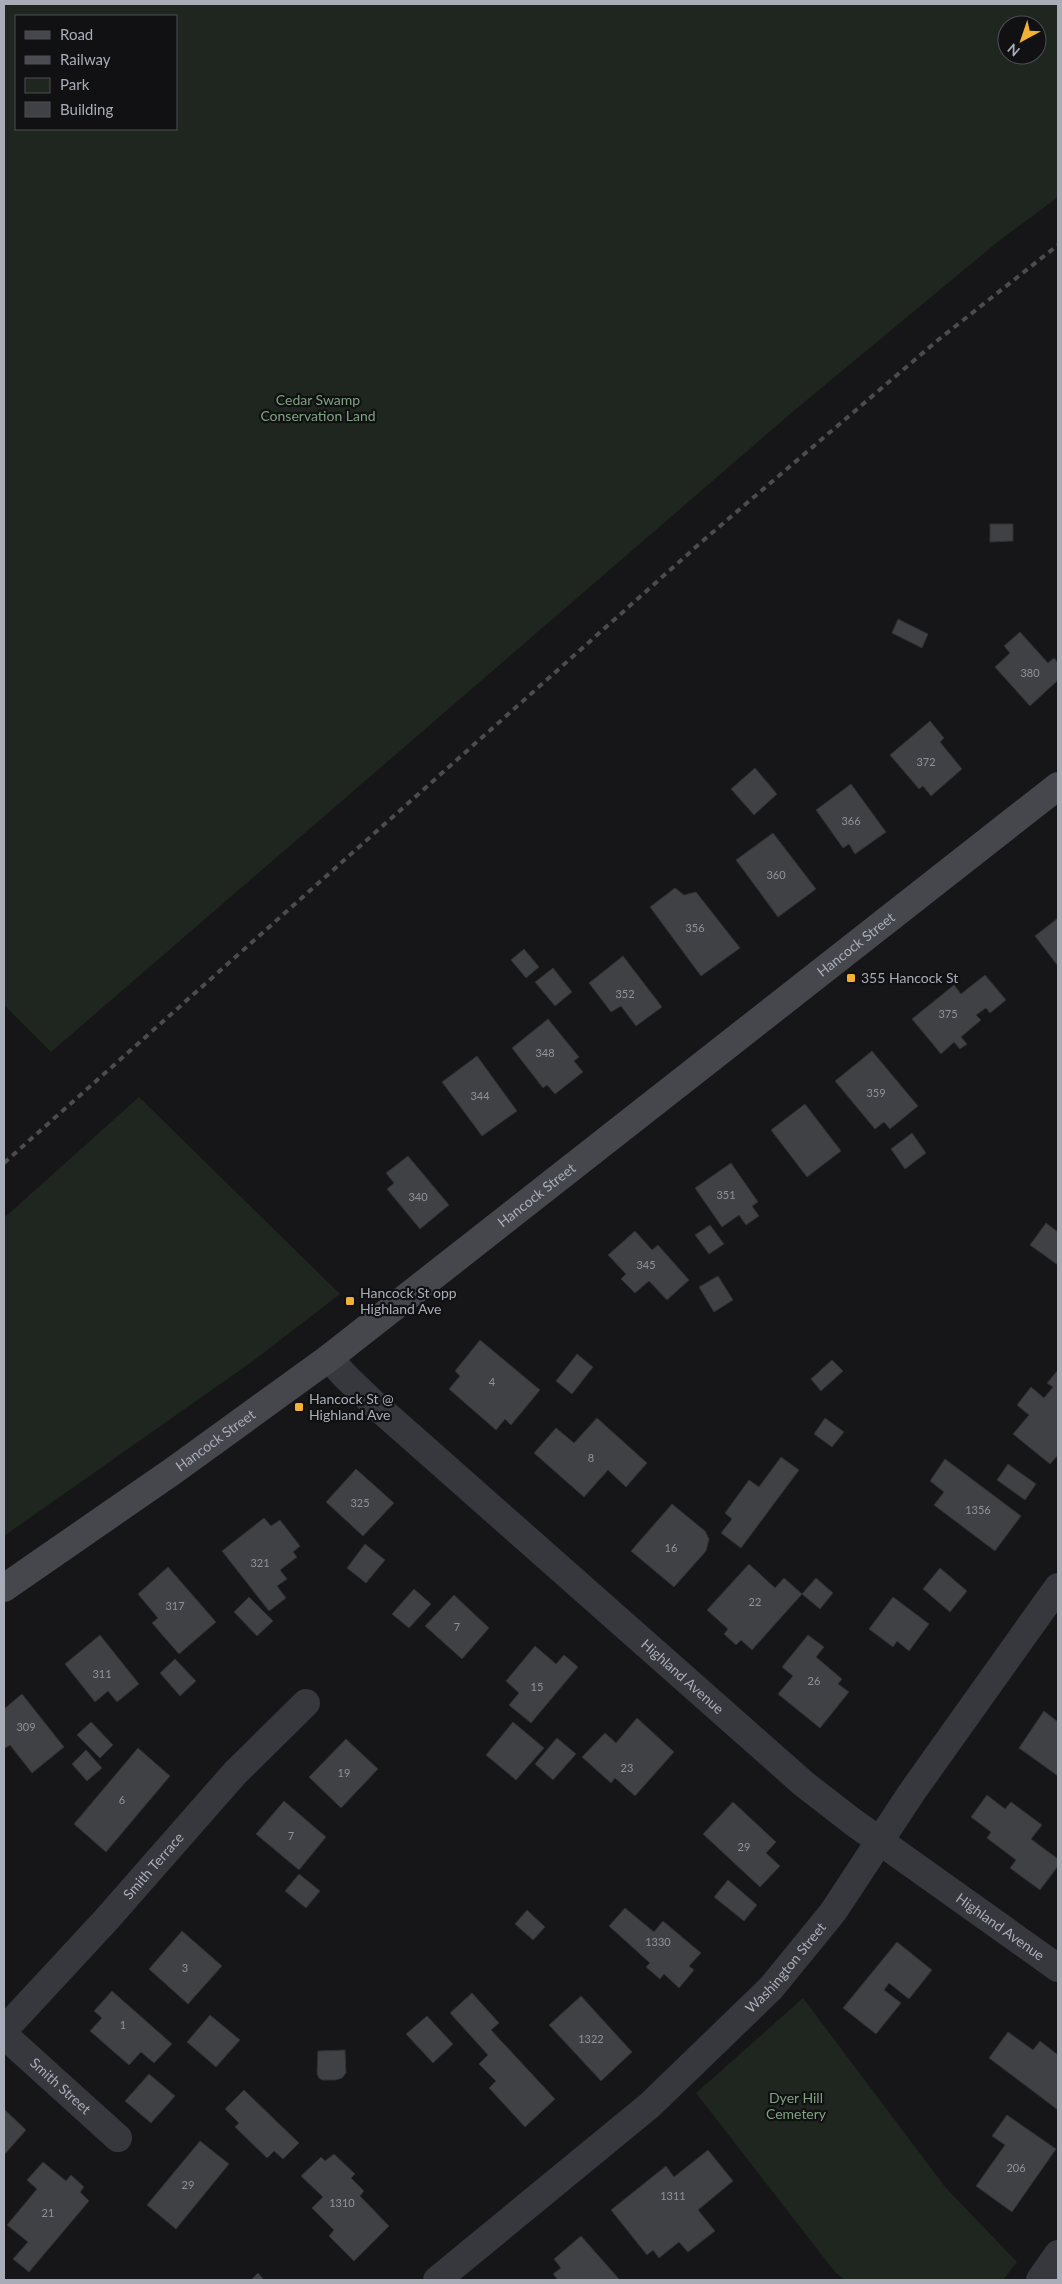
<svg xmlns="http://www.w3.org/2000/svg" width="1062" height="2284" viewBox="0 0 1062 2284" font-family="Lato,sans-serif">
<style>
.green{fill:#1e261f;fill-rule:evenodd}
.building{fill:#404145;stroke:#303034}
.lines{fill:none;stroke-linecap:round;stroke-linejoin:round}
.street{stroke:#37383d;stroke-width:28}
.secondary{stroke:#45474d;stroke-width:28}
.rail{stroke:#4a4c52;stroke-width:4;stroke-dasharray:6 5;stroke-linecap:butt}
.poi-dot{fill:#f2b134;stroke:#111113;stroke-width:2}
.labels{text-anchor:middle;stroke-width:4.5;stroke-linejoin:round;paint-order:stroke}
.number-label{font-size:11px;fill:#8e929b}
.park-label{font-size:14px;fill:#7fa381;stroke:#111113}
.street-label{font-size:14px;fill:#a8adb8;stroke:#111113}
.poi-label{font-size:14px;fill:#a8adb8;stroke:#111113;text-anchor:start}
</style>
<rect width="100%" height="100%" fill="#161618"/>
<path class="green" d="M4,4H1058V197L1000,240L796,409L51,1052L4,1005ZM16,16H176V129H16ZM1007,25H1037V55H1007Z
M139,1097L340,1294L253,1361L4,1536V1218Z
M803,1998L946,2188L1017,2262L1003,2280H845L835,2272L696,2093Z"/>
<path class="building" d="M990,524H1013V541L990,542Z
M898,619L928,634L922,648L892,633Z
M1020,632L1048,663L1054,658L1058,663V680L1030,706L995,667L1010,653L1004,646Z
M930,721L944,738L940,742L962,769L931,796L923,786L919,789L890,755Z
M755,768L777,794L754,815L731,789Z
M851,784L886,832L855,854L849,844L843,848L816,810Z
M773,833L816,889L778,917L736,860Z
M675,888L684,895L696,892L740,948L701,976L650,907Z
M1058,918V966L1035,936Z
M524,949L539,967L526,978L511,960Z
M623,956L662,1007L636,1026L621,1006L611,1012L589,983Z
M553,968L572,992L555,1006L535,982Z
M985,975L1006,1000L990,1013L986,1008L976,1015L981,1020L961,1037L967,1044L960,1049L954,1042L941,1054L912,1019L954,985L961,994Z
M548,1019L579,1057L574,1061L583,1072L555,1094L547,1085L543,1088L512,1048Z
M872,1051L918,1106L890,1129L884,1122L875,1129L835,1081Z
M477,1056L517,1111L482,1136L442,1082Z
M805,1104L841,1151L807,1177L771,1130Z
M912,1133L926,1153L905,1169L891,1149Z
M408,1156L449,1205L420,1229L387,1189L394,1183L386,1173Z
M731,1163L758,1202L752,1206L759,1216L746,1225L739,1215L722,1227L695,1188Z
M1046,1223L1058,1232V1265L1030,1245Z
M710,1225L724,1244L709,1254L695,1235Z
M635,1231L652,1250L658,1245L689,1280L667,1300L649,1281L635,1293L621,1279L626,1274L608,1255Z
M718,1276L733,1300L714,1312L699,1287Z
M480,1340L540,1390L511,1425L505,1419L496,1430L449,1389L460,1376L455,1371Z
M577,1354L593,1367L572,1394L556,1381Z
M832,1360L843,1371L821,1391L811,1379Z
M1058,1370V1455L1050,1464L1013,1434L1029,1415L1017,1405L1031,1387L1044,1398L1053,1387L1047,1383Z
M597,1418L647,1463L626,1487L608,1470L584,1497L534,1453L556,1428L574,1443Z
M825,1418L844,1432L832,1447L814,1434Z
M781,1457L799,1470L741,1548L721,1533L732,1519L725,1513L749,1480L759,1487Z
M945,1459L1021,1516L995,1551L934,1505L944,1492L930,1481Z
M1008,1464L1036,1484L1025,1500L997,1480Z
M356,1469L394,1503L363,1536L326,1502Z
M672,1504L705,1531L709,1539L706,1551L674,1587L631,1551Z
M264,1518L271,1526L280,1520L300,1546L293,1552L297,1557L280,1570L287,1579L277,1586L286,1598L269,1611L222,1551Z
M365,1544L385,1560L366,1583L347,1568Z
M749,1564L775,1588L784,1578L802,1594L752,1650L741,1640L736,1645L724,1634L728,1629L707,1610Z
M168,1567L216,1622L179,1654L152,1623L158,1618L138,1594Z
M940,1568L967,1591L950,1612L923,1589Z
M816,1578L833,1593L820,1609L802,1594Z
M414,1589L431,1604L409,1628L392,1614Z
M454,1595L489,1628L462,1659L425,1626Z
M249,1597L273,1621L257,1636L234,1612Z
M893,1597L929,1624L909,1651L897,1641L893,1647L869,1629Z
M100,1635L139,1684L117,1702L108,1691L95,1702L65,1664Z
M808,1635L824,1647L816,1657L842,1679L838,1684L849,1692L820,1728L778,1694L793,1676L782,1667Z
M535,1646L556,1664L564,1655L578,1667L531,1723L509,1705L519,1693L506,1681Z
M175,1659L196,1681L180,1696L160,1673Z
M22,1694L64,1747L32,1773L10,1745L4,1749V1709Z
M1044,1711L1058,1722V1776L1019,1748Z
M637,1718L674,1752L635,1796L615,1778L611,1783L582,1757L605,1733L616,1743Z
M91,1722L113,1745L100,1758L77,1735Z
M513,1722L544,1748L516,1780L486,1755Z
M557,1738L576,1754L553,1780L535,1764Z
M346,1739L378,1769L341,1808L309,1777Z
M138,1748L170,1776L106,1852L74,1824Z
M86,1750L102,1768L87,1781L72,1764Z
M987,1795L1005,1809L1011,1802L1042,1825L1031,1839L1058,1859V1866L1040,1890L1010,1868L1016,1860L987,1838L991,1832L971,1817Z
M284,1801L326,1837L299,1870L256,1834Z
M733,1802L776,1842L766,1853L780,1866L760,1887L703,1834Z
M299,1874L320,1891L306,1908L285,1891Z
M728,1880L757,1905L744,1921L714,1897Z
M625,1908L654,1932L663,1921L701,1953L689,1966L694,1970L679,1988L664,1974L660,1979L646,1967L650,1963L609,1926Z
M527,1910L545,1927L533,1940L515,1924Z
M182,1931L222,1966L188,2004L149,1969Z
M897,1942L932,1970L909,1999L889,1983L884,1990L901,2003L876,2034L843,2008Z
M112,1991L172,2044L154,2063L141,2052L129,2065L90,2031L102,2018L94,2011Z
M472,1993L499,2023L491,2030L555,2099L525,2127L489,2088L496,2081L479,2064L488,2055L450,2013Z
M581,1996L632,2052L601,2081L549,2025Z
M210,2015L240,2040L216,2067L187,2042Z
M427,2016L453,2044L433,2063L406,2034Z
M1008,2032L1033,2050L1040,2041L1058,2055V2110L989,2058Z
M345,2050L346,2073L342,2078L336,2080H322L319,2078L317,2074L318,2051Z
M149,2074L175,2096L151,2123L125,2101Z
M244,2090L299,2143L283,2159L274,2151L267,2158L235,2127L239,2123L225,2109Z
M4,2109L26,2130L4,2155Z
M1007,2115L1056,2149L1012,2212L976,2186L1005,2145L992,2136Z
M200,2141L229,2164L176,2229L147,2205Z
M708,2150L733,2181L698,2210L715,2231L688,2252L679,2242L659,2258L653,2250L647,2255L611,2210L666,2166L674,2177Z
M334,2154L355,2174L351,2178L364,2191L360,2196L389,2226L354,2261L329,2236L334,2230L312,2208L323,2197L301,2176L321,2157L325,2161Z
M43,2162L66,2181L71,2175L84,2187L80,2192L89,2201L29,2272L13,2259L28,2242L7,2225L37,2189L27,2180Z
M581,2236L620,2280H558L553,2274L561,2268L554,2259Z
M258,2273L264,2280H251Z"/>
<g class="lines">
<g class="street">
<path id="s1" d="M329,1358L345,1376L373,1403L804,1784L853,1822L1058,1968"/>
<path id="s2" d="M4,2030L106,1920L235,1773L306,1703"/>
<path id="s3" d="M4,2035L118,2138"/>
<path id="s4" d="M437,2280L650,2105L771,1988L833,1912L912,1792L1058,1587"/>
<path d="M1040,2280L1058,2254"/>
</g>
<path class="secondary" id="s5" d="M4,1588L173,1471L329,1358L1058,786"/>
<path class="rail" d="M4,1163L706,538L938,340L1058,245"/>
</g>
<g class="poi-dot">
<rect x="846" y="973" width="10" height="10" rx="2.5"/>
<rect x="345" y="1296" width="10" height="10" rx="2.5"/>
<rect x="294" y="1402" width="10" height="10" rx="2.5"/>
</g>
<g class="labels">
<g class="number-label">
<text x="1030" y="677">380</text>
<text x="926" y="766">372</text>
<text x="851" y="825">366</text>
<text x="776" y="879">360</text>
<text x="695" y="932">356</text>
<text x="625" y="998">352</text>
<text x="948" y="1018">375</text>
<text x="545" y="1057">348</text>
<text x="876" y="1097">359</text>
<text x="480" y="1100">344</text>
<text x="726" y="1199">351</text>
<text x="418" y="1201">340</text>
<text x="646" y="1269">345</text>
<text x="492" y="1386">4</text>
<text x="591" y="1462">8</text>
<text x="360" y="1507">325</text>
<text x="978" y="1514">1356</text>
<text x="671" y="1552">16</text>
<text x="260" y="1567">321</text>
<text x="755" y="1606">22</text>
<text x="175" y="1610">317</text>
<text x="457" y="1631">7</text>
<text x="102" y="1678">311</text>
<text x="814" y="1685">26</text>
<text x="537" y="1691">15</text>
<text x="26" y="1731">309</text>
<text x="627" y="1772">23</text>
<text x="344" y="1777">19</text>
<text x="122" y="1804">6</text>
<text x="291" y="1840">7</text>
<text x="744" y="1851">29</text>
<text x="658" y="1946">1330</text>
<text x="185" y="1972">3</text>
<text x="123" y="2029">1</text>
<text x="591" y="2043">1322</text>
<text x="1016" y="2172">206</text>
<text x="188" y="2189">29</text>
<text x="673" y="2200">1311</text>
<text x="342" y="2207">1310</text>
<text x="48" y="2217">21</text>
</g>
<g class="park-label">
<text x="318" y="405">Cedar Swamp<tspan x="318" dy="16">Conservation Land</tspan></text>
<text x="796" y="2103">Dyer Hill<tspan x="796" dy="16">Cemetery</tspan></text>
</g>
<g class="street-label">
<text dy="5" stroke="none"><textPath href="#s5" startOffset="1068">Hancock Street</textPath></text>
<text dy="5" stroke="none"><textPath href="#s5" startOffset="662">Hancock Street</textPath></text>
<text dy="5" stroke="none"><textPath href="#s5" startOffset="258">Hancock Street</textPath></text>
<text dy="5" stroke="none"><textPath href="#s1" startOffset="476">Highland Avenue</textPath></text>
<text dy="5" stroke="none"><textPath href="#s2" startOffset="222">Smith Terrace</textPath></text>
<text dy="5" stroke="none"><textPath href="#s1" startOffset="881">Highland Avenue</textPath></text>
<text dy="5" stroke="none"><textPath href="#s4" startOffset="469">Washington Street</textPath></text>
<text dy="5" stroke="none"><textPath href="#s3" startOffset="76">Smith Street</textPath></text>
</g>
<g class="poi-label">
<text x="861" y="983">355 Hancock St</text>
<text x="360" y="1298">Hancock St opp<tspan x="360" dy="16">Highland Ave</tspan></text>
<text x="309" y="1404">Hancock St @<tspan x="309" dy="16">Highland Ave</tspan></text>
</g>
</g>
<rect width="1062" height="2284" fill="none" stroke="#a8adb8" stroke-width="10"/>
<rect x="15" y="15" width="162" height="115" fill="#111113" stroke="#4d4f55"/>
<rect x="25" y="31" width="25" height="8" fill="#45474d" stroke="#4d4f55"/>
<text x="60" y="40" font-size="15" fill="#a8adb8">Road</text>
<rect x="25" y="56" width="25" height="8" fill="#4a4c52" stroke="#4d4f55"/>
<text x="60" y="65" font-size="15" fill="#a8adb8">Railway</text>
<rect x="25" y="78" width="25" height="15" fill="#1e261f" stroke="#4d4f55"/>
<text x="60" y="90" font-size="15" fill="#a8adb8">Park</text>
<rect x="25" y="102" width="25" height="15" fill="#404145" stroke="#4d4f55"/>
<text x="60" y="115" font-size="15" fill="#a8adb8">Building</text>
<g transform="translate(1022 40) rotate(220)"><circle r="24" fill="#111113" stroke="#4d4f55"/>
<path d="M0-4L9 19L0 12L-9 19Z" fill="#f2b134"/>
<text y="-8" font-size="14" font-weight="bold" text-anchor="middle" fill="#a8adb8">N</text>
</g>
</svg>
